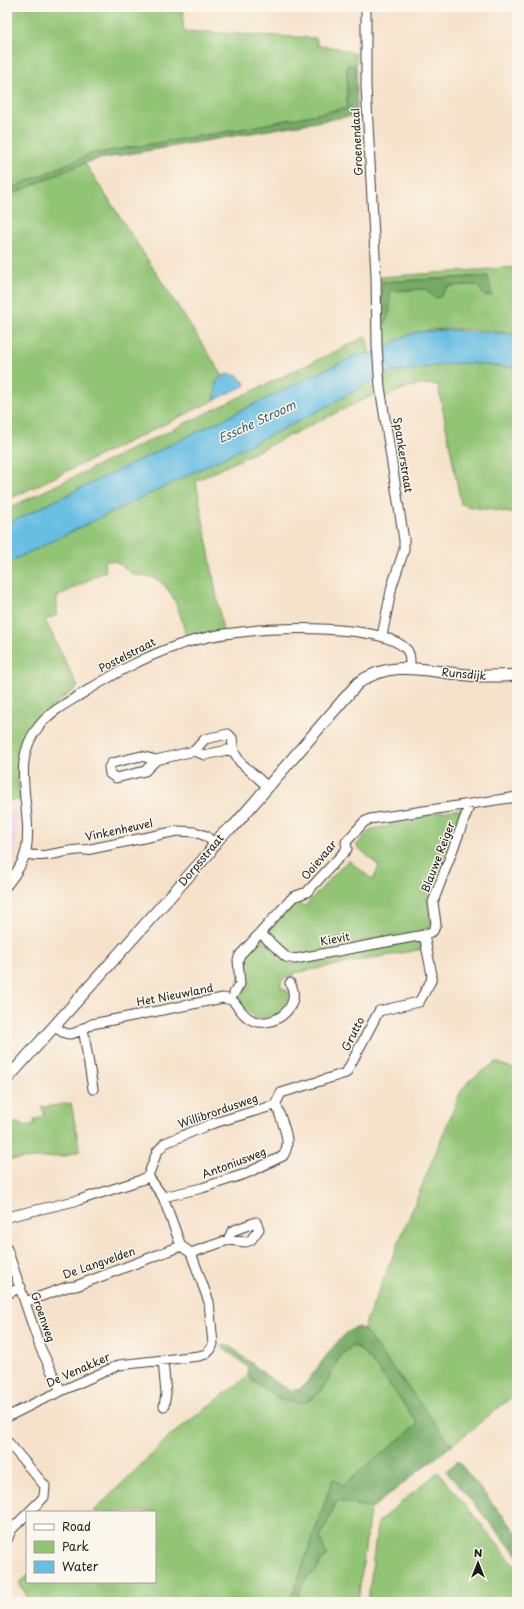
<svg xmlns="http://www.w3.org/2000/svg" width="524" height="1609" viewBox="0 0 524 1609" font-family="'Playpen Sans',sans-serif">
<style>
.built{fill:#ebd1eb}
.green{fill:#92c475;stroke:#577048}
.forest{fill:#75aa66;stroke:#486341}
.water{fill:#66bee3;stroke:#416d80}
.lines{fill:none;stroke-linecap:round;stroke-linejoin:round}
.minor-casing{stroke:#3d3a36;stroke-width:11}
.tertiary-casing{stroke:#3d3a36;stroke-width:13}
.minor{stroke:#fff;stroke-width:9}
.tertiary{stroke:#fff;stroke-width:11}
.labels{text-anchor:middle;stroke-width:3;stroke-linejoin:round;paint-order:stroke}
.street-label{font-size:11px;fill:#1c1c1c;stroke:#fbf7ec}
.water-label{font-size:12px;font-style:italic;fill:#3a5d6c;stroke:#fbf7ec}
</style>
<rect width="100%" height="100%" fill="#fbf7ec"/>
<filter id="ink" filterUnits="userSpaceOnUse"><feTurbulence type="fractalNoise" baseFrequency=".025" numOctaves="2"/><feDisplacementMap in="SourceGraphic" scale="8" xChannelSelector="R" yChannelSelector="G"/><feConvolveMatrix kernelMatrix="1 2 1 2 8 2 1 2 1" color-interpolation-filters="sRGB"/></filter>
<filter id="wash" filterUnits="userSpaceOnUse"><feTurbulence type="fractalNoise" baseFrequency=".012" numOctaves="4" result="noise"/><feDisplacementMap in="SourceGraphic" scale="16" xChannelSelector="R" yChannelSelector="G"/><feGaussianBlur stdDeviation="0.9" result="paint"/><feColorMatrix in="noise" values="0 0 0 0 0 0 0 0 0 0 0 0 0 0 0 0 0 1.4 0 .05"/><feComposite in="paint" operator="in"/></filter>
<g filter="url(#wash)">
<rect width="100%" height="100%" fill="#f6e2cb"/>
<path class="built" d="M7,811H17L15,853L7,872Z"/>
<path class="green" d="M7,7H184L183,31L316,38L318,46L338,48L356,54V65H347V108L242,129L91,154L7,190Z
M85,163L223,376L216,382L215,400L7,500V196Z
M517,267V334C489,330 438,325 411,334C400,338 391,344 382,351L380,328C391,320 390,304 390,291L425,289L440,297L448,286L478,285L481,291L487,276L381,282V277Z
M367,336L369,353L356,355L7,524V509Z
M469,363L517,368V514L471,507L461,504L438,385C416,383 404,387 384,398L383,379L390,372L399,370H411L448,364Z
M371,382L373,395L196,481L223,631L186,637C182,618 174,587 154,578C148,575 138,577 133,574C123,568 118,559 106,561L104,563L106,571L57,597V615L45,620L78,687C27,725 13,732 20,800L7,801V563L305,418Z
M461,809L464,815L452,838L429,897L428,903L432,925L428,929L293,956L270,937V930L297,901L304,907L348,860L373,880L379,866L356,846L371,829L391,826V819Z
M415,939L421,941L423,949L294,973V976L285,978L281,981V987L289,992L290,995L282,1009L284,1011L281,1014L262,1018L261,1020L254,1018V1016L242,1007L237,997L241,959L259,940L265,941L289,964Z
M496,1062L517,1070V1393L452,1445L363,1329L461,1091L469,1081Z
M71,1103L80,1151L65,1156L7,1160V1123H20V1125L26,1126L34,1124L35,1119C39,1119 43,1117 44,1112L41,1106L45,1107Z
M354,1346C370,1352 405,1408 418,1424L343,1486L333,1479L290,1602H31L19,1583L27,1575V1582H155V1512H93L171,1435L248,1376L262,1387L307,1402C311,1399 316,1397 320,1393C333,1377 334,1355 354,1346Z
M438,1472L517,1568V1602H368L377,1526L380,1520Z
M337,1501L372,1508L370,1510L358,1602H297L301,1588L307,1577L316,1571L322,1560L326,1558L320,1537Z"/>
<path class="forest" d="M347,65H356L357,115L99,159L84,163L7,196V190L91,154L242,129L347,108Z
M488,276L492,296H485L477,285L448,286L440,297L435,298L425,289L390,291C390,304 392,319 380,328L381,282Z
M358,1327L363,1329L452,1445L372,1508L337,1501L320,1537L327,1556L322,1560L316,1571L307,1577L301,1588L297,1602H290L333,1479L343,1485L418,1424C406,1408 369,1352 354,1346C340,1352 336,1363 330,1376C307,1422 277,1400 248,1376V1367L221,1346H230L275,1382L291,1391L299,1389L305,1384C317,1370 341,1330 358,1327Z
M458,1461L517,1533V1555L446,1471Z"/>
<path class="water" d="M445,330L517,334V368L469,363L448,364L411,370L390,372L383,379L371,382L305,418L7,563V524L356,355L382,351L395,341L413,333Z
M228,374C235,374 243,378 245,385L215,400L216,382L223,376Z"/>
</g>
<g filter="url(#ink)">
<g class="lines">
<g class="minor-casing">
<path id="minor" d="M366,7V86L376,275L377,346L380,387L404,540V550L392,586L382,636
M194,751L205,739L228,734L232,738L234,752
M156,760L145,771L116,778L110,774L109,767L112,763L141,756L156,760L194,751L205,755L227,750L234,752L240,762L268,787
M25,853C43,861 67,848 86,850L177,831L195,832L206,836L214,843
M7,885C15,875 23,864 26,851C34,808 8,763 39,726C50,712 65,704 80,695C112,675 143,657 179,645C199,638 220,634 241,632C274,627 383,624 406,649C411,654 410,662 410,669
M260,933L286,957L295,959L424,935L433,931L436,924L433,902L470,804
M234,993L240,984L238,960L240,955L293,897L307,892L347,849L346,842L364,822L370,819L517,797
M54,1026C70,1040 75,1033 92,1024L223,998L232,1000C240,1008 243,1017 254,1021C276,1028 303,1005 290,983
M83,1028L93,1089
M163,1197L202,1188L245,1174L283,1156C293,1142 282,1124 278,1109L275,1105
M7,1217L79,1200L141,1180L148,1176L157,1152L165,1143L211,1124L275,1105L281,1093L346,1073L379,1011L419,1002L431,981L432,975L424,935
M7,1249L40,1347L61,1391
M191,1253L228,1240L246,1242L251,1240L259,1229L256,1222L232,1231L228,1240
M7,1294L21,1287
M25,1302L67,1287L76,1286L181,1246
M163,1360L166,1394L164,1406
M7,1417L39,1401L119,1365L199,1356L206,1354L211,1349L213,1344L209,1302L191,1253L181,1246L163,1197L148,1176
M7,1441L45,1486L44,1497L29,1512
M7,1540L11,1530L27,1514"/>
</g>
<g class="tertiary-casing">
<path id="tertiary" d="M7,1079L209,853C215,842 222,832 234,826L358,683C393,658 428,672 468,675C484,677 501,676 517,675"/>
</g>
<use href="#minor" class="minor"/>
<use href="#tertiary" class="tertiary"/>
</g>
</g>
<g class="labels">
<g class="street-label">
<text transform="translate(357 142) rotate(-93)" y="4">Groenendaal</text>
<text transform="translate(403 455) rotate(81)" y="4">Spankerstraat</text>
<text transform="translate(127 655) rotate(-27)" y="4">Postelstraat</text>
<text transform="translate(464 674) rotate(5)" y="4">Runsdijk</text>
<text transform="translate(119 830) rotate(-12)" y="4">Vinkenheuvel</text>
<text transform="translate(438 857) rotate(-69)" y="4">Blauwe Reiger</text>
<text transform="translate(201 860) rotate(-50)" y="4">Dorpsstraat</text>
<text transform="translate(319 860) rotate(-50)" y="4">Ooievaar</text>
<text transform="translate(335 939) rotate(-11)" y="4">Kievit</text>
<text transform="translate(175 995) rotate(-11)" y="4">Het Nieuwland</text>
<text transform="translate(353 1034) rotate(-63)" y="4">Grutto</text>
<text transform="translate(218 1111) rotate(-19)" y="4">Willibrordusweg</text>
<text transform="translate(234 1163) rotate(-21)" y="4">Antoniusweg</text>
<text transform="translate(99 1263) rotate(-19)" y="4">De Langvelden</text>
<text transform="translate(43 1317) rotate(71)" y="4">Groenweg</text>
<text transform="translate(78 1370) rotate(-24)" y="4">De Venakker</text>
</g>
<g class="water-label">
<text transform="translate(257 422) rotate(-25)" y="4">Essche Stroom</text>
</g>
</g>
<rect width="524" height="1609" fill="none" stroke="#fbf7ec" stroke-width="24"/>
<rect x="26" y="1511" width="130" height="72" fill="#fbf7ec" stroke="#a29f99"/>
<rect x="34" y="1524" width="20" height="6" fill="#ffffff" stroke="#a29f99"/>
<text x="62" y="1531" font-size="12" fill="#1c1c1c">Road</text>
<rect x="34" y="1541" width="20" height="12" fill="#92c475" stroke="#a29f99"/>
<text x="62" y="1551" font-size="12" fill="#1c1c1c">Park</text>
<rect x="34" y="1561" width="20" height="12" fill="#66bee3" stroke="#a29f99"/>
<text x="62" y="1571" font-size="12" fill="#1c1c1c">Water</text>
<g transform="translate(478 1563)" stroke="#fbf7ec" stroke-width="3" paint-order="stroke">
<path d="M0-3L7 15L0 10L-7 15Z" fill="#1c1c1c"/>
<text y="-6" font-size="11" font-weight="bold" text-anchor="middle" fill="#1c1c1c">N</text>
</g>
</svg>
